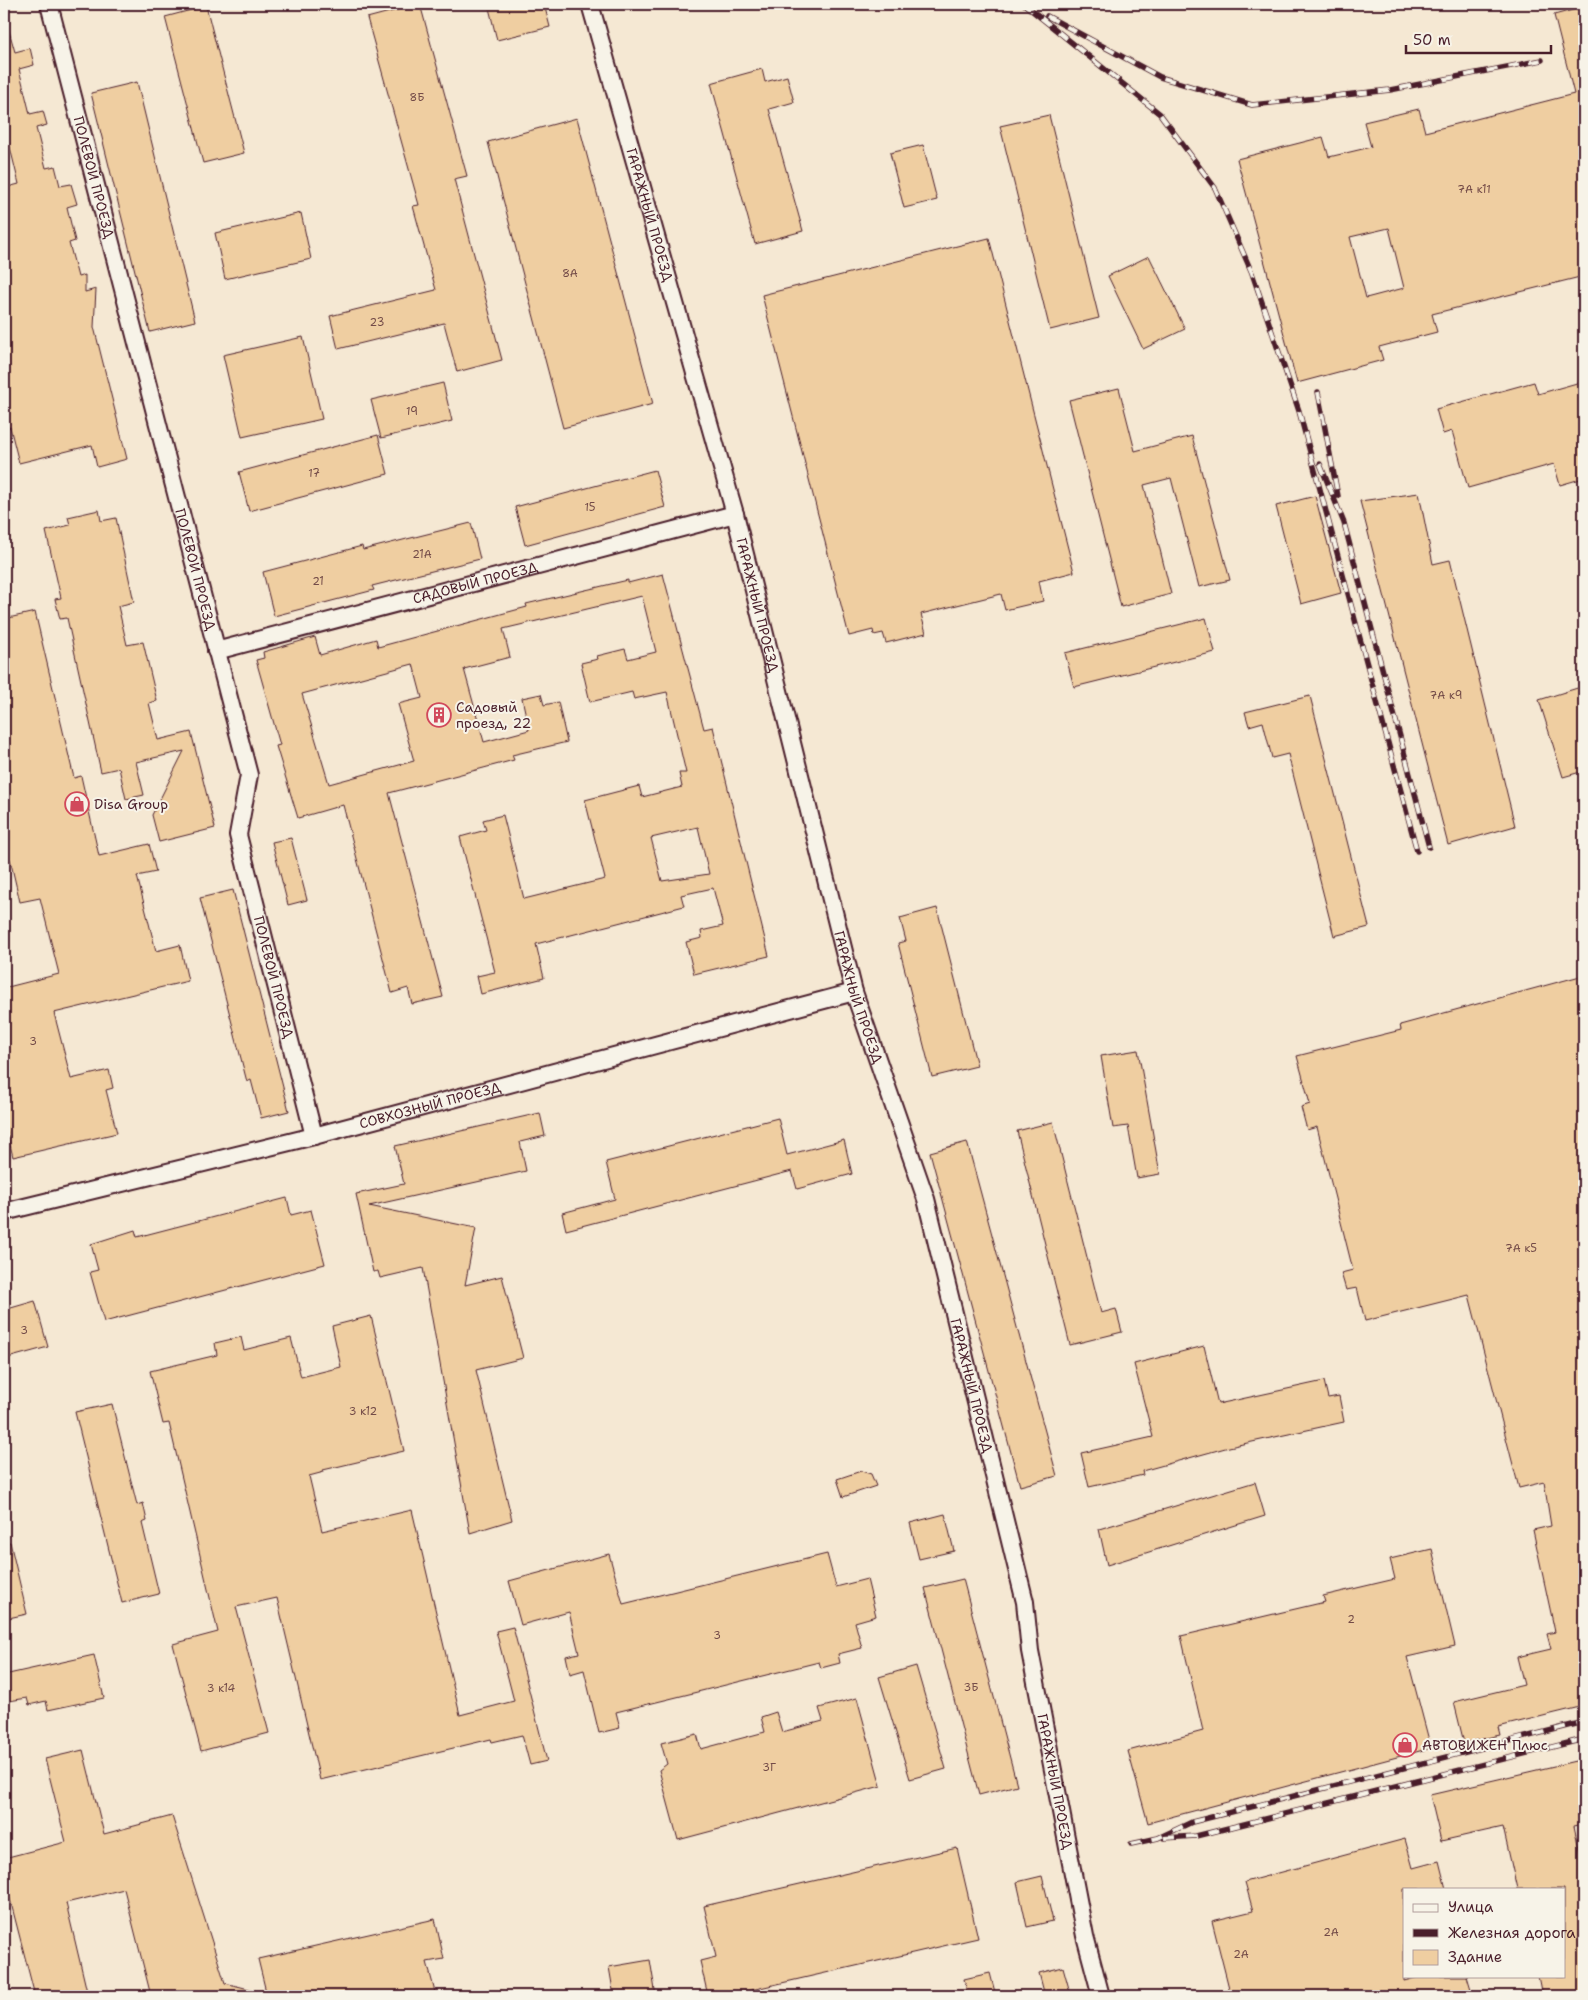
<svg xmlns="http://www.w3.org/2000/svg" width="1588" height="2000" viewBox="0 0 1588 2000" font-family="'Shantell Sans',sans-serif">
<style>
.building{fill:#efcea1;stroke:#4a1f2b;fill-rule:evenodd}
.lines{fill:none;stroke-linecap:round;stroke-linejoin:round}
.minor-casing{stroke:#4a1f2b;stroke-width:20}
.minor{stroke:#f7f3e8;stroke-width:16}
.rail-casing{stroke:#4a1f2b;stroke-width:5.5}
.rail{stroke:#f7f3e8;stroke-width:4;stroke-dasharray:11;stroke-linecap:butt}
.labels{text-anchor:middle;stroke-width:4;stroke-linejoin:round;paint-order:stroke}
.number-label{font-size:11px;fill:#734b48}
.street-label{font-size:14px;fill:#4a1f2b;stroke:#f7f3e8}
.poi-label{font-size:14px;fill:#4a1f2b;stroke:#f7f3e8;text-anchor:start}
</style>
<rect width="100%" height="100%" fill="#f5e8d3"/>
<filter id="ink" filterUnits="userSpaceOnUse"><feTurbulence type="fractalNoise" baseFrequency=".02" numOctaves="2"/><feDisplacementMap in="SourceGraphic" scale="10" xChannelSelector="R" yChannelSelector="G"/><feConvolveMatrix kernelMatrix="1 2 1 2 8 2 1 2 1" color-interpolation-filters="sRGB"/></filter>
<g filter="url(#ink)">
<path class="building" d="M420,4L467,176L454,179L502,360L457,372L444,323L338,349L330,316L436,290L413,206L419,205L367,18Z
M488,4H544L550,27L497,40Z
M206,6L244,153L203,163L165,17Z
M1584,7V276L1432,314L1437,332L1379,347L1383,360L1297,383L1237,159L1323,137L1329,157L1371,147L1364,122L1419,109L1425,132L1574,94L1554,15ZM1389,228L1404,288L1366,298L1350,237Z
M9,31L15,52L30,48L34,65L19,69L30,114L43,111L47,125L36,128L46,168L55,166L60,186L71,184L77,204L67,207L75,241L69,243L78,277L85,275V292L96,289L94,327L127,459L97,467L92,445L19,463L10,427L4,429V188L19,184L4,123V32Z
M762,69L765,82L787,76L794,102L769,109L803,231L755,244L711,83Z
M137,82L195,321L150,332L91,93Z
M1049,115L1099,318L1050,330L1000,126Z
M577,118L653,404L563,428L488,142Z
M923,145L937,200L904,208L890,153Z
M301,213L311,259L225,279L215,233Z
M989,238L1074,572L1039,581L1043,601L1005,610L1001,594L921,614L926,633L886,643L883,633L874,635L873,630L849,636L762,295Z
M1149,256L1185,329L1143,349L1108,276Z
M303,337L322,419L242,437L223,355Z
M1584,381V478L1560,485L1554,464L1468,488L1452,431L1443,434L1436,409L1534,382L1538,394Z
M443,383L452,421L381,438L371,400Z
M1119,388L1135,451L1192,436L1230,580L1199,587L1171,478L1144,485L1171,594L1121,607L1069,400Z
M378,435L388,474L249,511L239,472Z
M655,470L665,507L525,545L515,507Z
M1419,493L1433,564L1450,560L1515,826L1448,845L1360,501Z
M1315,496L1341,593L1301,604L1276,506Z
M99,510L101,521L116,518L134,602L118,606L127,645L143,642L157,701L149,703L158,740L191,732L215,828L159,842L152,815L184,751L136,762L144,795L126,799L119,768L101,772L67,618L60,619L55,599L61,598L46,531L70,525L68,517Z
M471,523L480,559L372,586L374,590L274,616L263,572L362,546L363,550Z
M663,574L704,729L713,727L769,956L694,974L686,942L702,938L701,931L723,926L713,888L681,895L684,906L536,944L544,978L481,994L477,976L495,972L460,837L486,830L483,820L503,815L524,899L605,879L585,800L639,786L642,797L682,787L679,773H686L667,692L634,699L632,692L590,702L581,663L598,659L597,656L625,649L628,659L656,652L642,596L503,629L510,657L464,669L484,742L529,730L522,698L541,694L544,705L558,702L567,742L512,755L514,760L389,793L443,997L412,1004L408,988L392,993L343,805L298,818L276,746L280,745L256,660L264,658L263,652L315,637L320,655L376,639L378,647L527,607L526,604L628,580V583ZM413,664L422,698L398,704L414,761L329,784L302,694ZM698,827L709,874L662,881L651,838Z
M35,612L74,778L81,776L99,856L149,844L156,872L137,876L156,951L180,945L188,981L54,1013L71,1079L109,1070L113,1088L106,1090L117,1133L13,1157L4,1120V988L59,974L40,898L20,902L10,859L4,860V619Z
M1206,618L1215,652L1074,687L1065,653Z
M1584,686V771L1563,777L1539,700Z
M1310,696L1369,927L1334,936L1288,754L1272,758L1263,722L1249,726L1245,712Z
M291,838L307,900L288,905L272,842Z
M233,890L289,1111L261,1118L251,1080L247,1082L200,898Z
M937,908L977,1066L932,1077L898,943L906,941L900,918Z
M1584,975V1503L1579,1505L1584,1532V1706L1498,1727L1500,1735L1464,1743L1454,1702L1524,1685L1517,1657L1551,1649L1547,1634L1555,1632L1533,1530L1551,1526L1544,1482L1519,1488L1469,1295L1365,1321L1357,1288L1346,1290L1341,1273L1353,1270L1317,1127L1307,1130L1301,1107L1310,1104L1297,1056L1401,1030L1400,1025Z
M1138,1050L1160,1174L1137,1178L1128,1126L1113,1128L1101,1056Z
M540,1113L545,1136L520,1142L526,1171L369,1206L476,1228L465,1285L502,1276L523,1358L476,1370L512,1520L470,1533L423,1268L380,1278L378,1271L373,1272L356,1194L404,1184L395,1146Z
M778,1118L787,1155L844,1140L852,1174L797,1189L792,1171L566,1230L562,1213L615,1199L606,1162Z
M1053,1122L1101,1313L1116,1309L1122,1332L1070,1345L1017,1131Z
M967,1142L1057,1476L1020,1486L930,1152Z
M287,1198L291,1215L311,1210L325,1264L104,1322L90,1272L98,1270L91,1244L135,1230L137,1237Z
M35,1301L48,1347L4,1359V1337L7,1336L4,1323V1310Z
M371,1316L404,1451L323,1470L324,1472L309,1476L322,1531L412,1510L460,1715L514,1701L496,1631L513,1627L547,1761L530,1765L522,1735L492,1742L491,1739L320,1780L277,1598L236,1607L269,1733L201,1751L173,1644L218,1632L169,1423L163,1424L150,1371L217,1355L215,1343L241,1337L244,1350L291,1338L301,1377L341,1367L332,1326Z
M1204,1346L1218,1404L1324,1381L1328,1398L1339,1396L1344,1422L1229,1447L1142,1471L1143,1475L1089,1487L1081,1453L1153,1437L1134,1364Z
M112,1404L137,1505L143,1503L147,1521L142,1523L159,1594L122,1603L75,1412Z
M861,1471L871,1474L876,1486L843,1497L837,1479Z
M1255,1482L1265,1516L1107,1565L1099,1529Z
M945,1514L954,1551L919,1559L910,1523Z
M10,1542L27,1614L4,1619V1543Z
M1432,1549L1455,1646L1407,1657L1431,1748L1148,1823L1128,1751L1203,1731L1181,1636L1325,1602L1323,1596L1395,1579L1390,1559Z
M609,1554L623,1604L827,1554L836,1587L867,1579L876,1616L855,1622L862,1648L838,1654L840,1663L821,1668L819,1662L616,1712L620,1728L599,1733L584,1670L570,1674L566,1656L579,1653L569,1612L521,1625L509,1581Z
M963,1579L1017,1785L979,1795L925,1588Z
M94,1655L104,1698L48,1710L46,1701L29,1705L27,1698L9,1701L8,1693L4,1694V1675Z
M916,1666L946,1769L910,1779L879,1677Z
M857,1698L881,1786L678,1840L659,1770L667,1764L661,1743L697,1734L701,1749L765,1732L761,1717L776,1712L782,1732L823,1721L819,1708Z
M83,1750L104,1834L172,1816L225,1983L257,1991V1996H151L124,1889L66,1903L88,1996H35L4,1876V1858L66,1842L45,1759Z
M1584,1759V1824L1574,1826L1584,1871V1996H1542L1538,1976H1564V1889H1517L1503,1827L1441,1841L1430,1795Z
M1405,1839L1413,1868L1439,1861L1446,1889H1404V1981L1422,1976H1467L1473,1996H1231L1212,1921L1253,1911L1245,1882Z
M957,1848L978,1938L725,1996H708L700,1961L716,1957L704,1906Z
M1042,1876L1053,1921L1027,1927L1017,1882Z
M435,1919L444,1959L427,1962L436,1996H267L258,1959Z
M650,1960L656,1996H614L609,1967Z
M1063,1967L1071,1996H1045L1039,1973Z
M990,1973L996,1996H968L964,1979Z"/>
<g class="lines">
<g class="minor-casing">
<g id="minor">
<path id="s1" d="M49,4L249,775L238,835L314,1136"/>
<path id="s2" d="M590,4L735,514L854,992L926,1199L1025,1602L1030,1651L1085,1936L1101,1996"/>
<path id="s3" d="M216,651L735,514"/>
<path id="s4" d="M4,1212L314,1136L854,992"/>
</g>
</g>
<use href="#minor" class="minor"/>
<g class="rail-casing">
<path id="rail" d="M1024,4L1160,114L1215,188L1252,273L1299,411L1417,851
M1047,16L1160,77L1252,105L1390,90L1542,60
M1318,392L1338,496
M1320,464L1344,523L1429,847
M1164,1838L1196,1836L1584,1739
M1131,1844L1158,1838L1192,1822L1584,1722"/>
</g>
<use href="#rail" class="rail"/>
</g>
</g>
<defs>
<g id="building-ring" transform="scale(1.25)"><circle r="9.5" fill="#f7f3e8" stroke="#d1495b" stroke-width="1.5"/><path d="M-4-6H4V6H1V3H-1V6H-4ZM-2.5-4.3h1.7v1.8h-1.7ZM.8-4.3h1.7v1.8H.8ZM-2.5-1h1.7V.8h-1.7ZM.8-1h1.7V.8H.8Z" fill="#d1495b"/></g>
<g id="shop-ring" transform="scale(1.25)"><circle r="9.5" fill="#f7f3e8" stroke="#d1495b" stroke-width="1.5"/><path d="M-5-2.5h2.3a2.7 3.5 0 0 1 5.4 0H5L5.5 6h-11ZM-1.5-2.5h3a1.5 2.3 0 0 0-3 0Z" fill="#d1495b"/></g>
</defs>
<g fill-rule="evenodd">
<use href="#building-ring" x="439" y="715"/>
<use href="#shop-ring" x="77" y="804"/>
<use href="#shop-ring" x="1405" y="1745"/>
</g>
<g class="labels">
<g class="number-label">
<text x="417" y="101">8Б</text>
<text x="1474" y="193">7А к11</text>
<text x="570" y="277">8А</text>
<text x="377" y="326">23</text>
<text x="412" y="415">19</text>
<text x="314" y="477">17</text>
<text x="590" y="511">15</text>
<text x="422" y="558">21А</text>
<text x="318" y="585">21</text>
<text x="1446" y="699">7А к9</text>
<text x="33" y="1045">3</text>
<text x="1521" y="1252">7А к5</text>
<text x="24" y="1334">3</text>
<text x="363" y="1415">3 к12</text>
<text x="1351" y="1623">2</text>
<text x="717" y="1639">3</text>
<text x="971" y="1691">3Б</text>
<text x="221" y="1692">3 к14</text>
<text x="769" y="1771">3Г</text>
<text x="1331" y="1936">2А</text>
<text x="1241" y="1958">2А</text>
</g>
<g class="street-label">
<text dy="5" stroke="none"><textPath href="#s1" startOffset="179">ПОЛЕВОЙ ПРОЕЗД</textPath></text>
<text dy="5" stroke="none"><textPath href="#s2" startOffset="219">ГАРАЖНЫЙ ПРОЕЗД</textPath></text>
<text dy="5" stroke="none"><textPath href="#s1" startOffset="584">ПОЛЕВОЙ ПРОЕЗД</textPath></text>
<text dy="5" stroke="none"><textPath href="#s3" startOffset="268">САДОВЫЙ ПРОЕЗД</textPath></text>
<text dy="5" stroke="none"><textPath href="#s2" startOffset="624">ГАРАЖНЫЙ ПРОЕЗД</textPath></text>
<text dy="5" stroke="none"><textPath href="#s1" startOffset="1004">ПОЛЕВОЙ ПРОЕЗД</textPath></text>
<text dy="5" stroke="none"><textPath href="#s2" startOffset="1029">ГАРАЖНЫЙ ПРОЕЗД</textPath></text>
<text dy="5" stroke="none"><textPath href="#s4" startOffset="439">СОВХОЗНЫЙ ПРОЕЗД</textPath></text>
<text dy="5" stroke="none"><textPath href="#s2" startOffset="1434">ГАРАЖНЫЙ ПРОЕЗД</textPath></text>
<text dy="5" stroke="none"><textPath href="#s2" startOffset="1839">ГАРАЖНЫЙ ПРОЕЗД</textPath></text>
</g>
<g class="poi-label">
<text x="456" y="712">Садовый<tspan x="456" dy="16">проезд, 22</tspan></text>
<text x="94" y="809">Disa Group</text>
<text x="1422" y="1750">АВТОВИЖЕН Плюс</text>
</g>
</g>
<rect width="1588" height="2000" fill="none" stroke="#f7f3e8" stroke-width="20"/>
<rect x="10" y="10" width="1568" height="1980" fill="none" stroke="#4a1f2b" stroke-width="2" filter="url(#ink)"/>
<rect x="1403" y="1888" width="162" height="90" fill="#f7f3e8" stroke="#b29e9c"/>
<rect x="1413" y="1904" width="25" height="8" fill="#f7f3e8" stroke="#b29e9c"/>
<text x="1448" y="1912" font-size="15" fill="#4a1f2b">Улица</text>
<rect x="1413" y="1929" width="25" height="8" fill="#4a1f2b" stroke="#b29e9c"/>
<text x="1448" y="1938" font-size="15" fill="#4a1f2b">Железная дорога</text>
<rect x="1413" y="1950" width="25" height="15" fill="#efcea1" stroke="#b29e9c"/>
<text x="1448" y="1962" font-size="15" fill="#4a1f2b">Здание</text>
<path d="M1406 45v8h145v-8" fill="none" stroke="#4a1f2b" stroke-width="2.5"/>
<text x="1413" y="45" font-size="15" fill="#4a1f2b" stroke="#f7f3e8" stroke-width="4" paint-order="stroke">50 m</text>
</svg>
